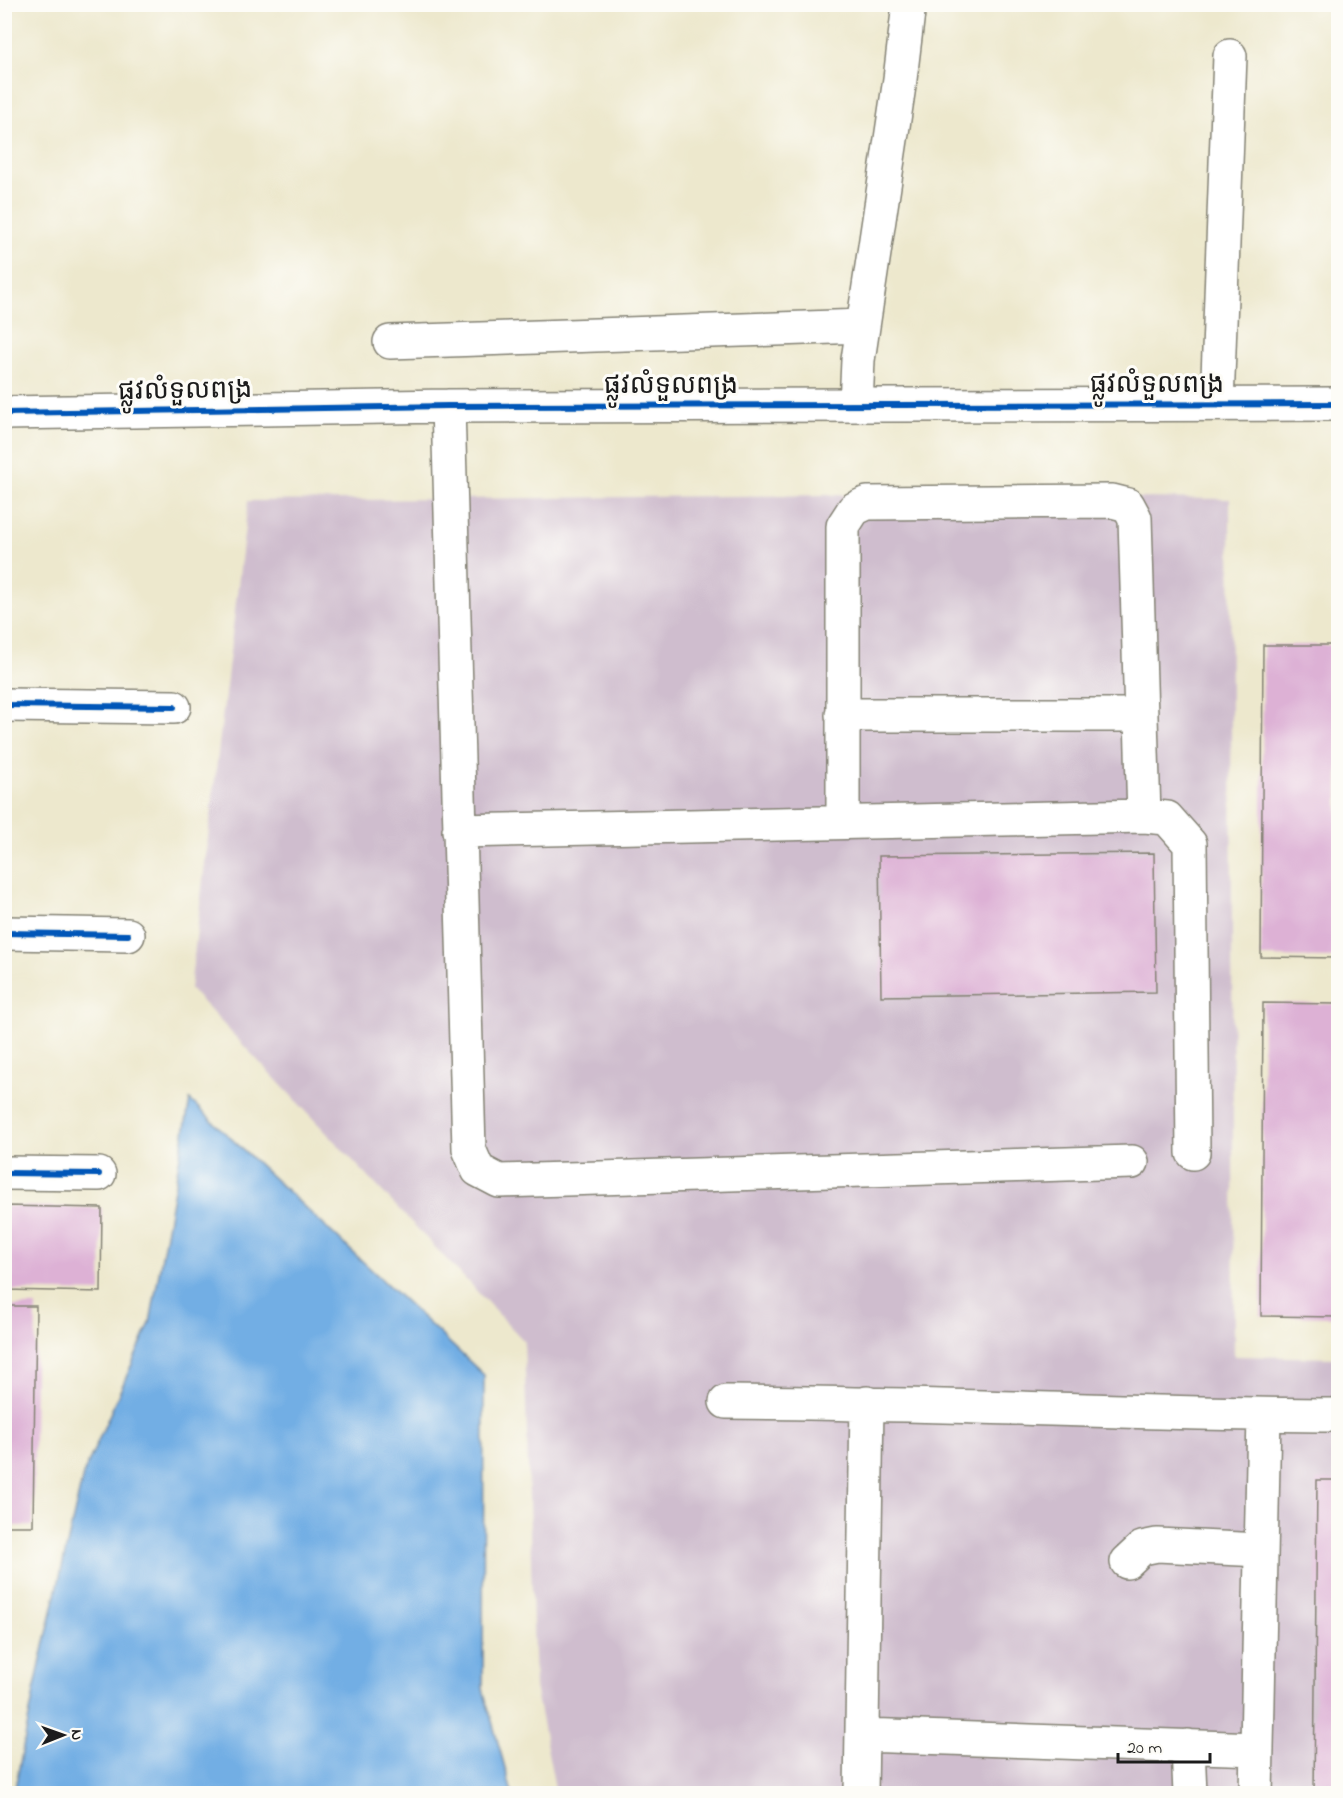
<svg xmlns="http://www.w3.org/2000/svg" width="1343" height="1798" viewBox="0 0 1343 1798" font-family="'Indie Flower','Noto Sans Khmer',sans-serif">
<style>
.industrial{fill:#cfbdce}
.water{fill:#72aee4;stroke:#476580;stroke-width:1.5}
.building{fill:#ddb1d5}
.lines{fill:none;stroke-linecap:round;stroke-linejoin:round}
.minor-casing{stroke:#848274;stroke-width:36}
.minor{stroke:#fff;stroke-width:33}
.cycleway-casing{stroke:#fdfcf7;stroke-width:10}
.cycleway{stroke:#0057b8;stroke-width:6}
.labels{text-anchor:middle;stroke-width:6;stroke-linejoin:round;paint-order:stroke}
.street-label{font-size:27px;fill:#1c1c1c;stroke:#fdfcf7}
</style>
<rect width="100%" height="100%" fill="#fdfcf7"/>
<filter id="ink" filterUnits="userSpaceOnUse"><feTurbulence type="fractalNoise" baseFrequency=".0167" numOctaves="2"/><feDisplacementMap in="SourceGraphic" scale="12" xChannelSelector="R" yChannelSelector="G"/><feConvolveMatrix kernelMatrix="1 2 1 2 8 2 1 2 1" color-interpolation-filters="sRGB"/></filter>
<filter id="wash" filterUnits="userSpaceOnUse"><feTurbulence type="fractalNoise" baseFrequency=".008" numOctaves="4" result="noise"/><feDisplacementMap in="SourceGraphic" scale="24" xChannelSelector="R" yChannelSelector="G"/><feGaussianBlur stdDeviation="1.35" result="paint"/><feColorMatrix in="noise" values="0 0 0 0 0 0 0 0 0 0 0 0 0 0 0 0 0 1.4 0 .05"/><feComposite in="paint" operator="in"/></filter>
<g filter="url(#wash)">
<rect width="100%" height="100%" fill="#ede8cd"/>
<path class="industrial" d="M839,495L1230,499L1234,1356L1338,1358V1793H556L535,1687L524,1341L190,989L248,501Z"/>
<path class="water" d="M190,1100L484,1375L483,1689L512,1793H14L36,1682L83,1475L150,1323Z"/>
<g id="blocks">
<path class="building" d="M1263,645H1338V958L1261,957Z
M1154,853L1156,992L881,996L879,856Z
M1263,1003L1338,1004V1317L1261,1316Z
M5,1206L102,1208L101,1292L5,1290Z
M4,1306H36L33,1526H4Z
M1317,1480H1338V1794H1314Z"/>
</g>
</g>
<g filter="url(#ink)">
<use href="#blocks" fill-opacity="0" stroke="#848274" stroke-width="1.5"/>
<g class="lines">
<g class="minor-casing">
<path id="minor" d="M390,342L863,326
M1217,404L1230,56
M856,405L858,360L900,79L909,4
M448,406L469,1149L478,1170L499,1181L1132,1162
M4,413L448,406L1338,404
M4,705L174,707
M842,715H1140
M843,821V526L854,509L867,503L1112,501L1128,505L1135,518L1144,816
M459,831L1144,816L1167,818L1190,844L1193,1153
M4,933L128,935
M4,1173L99,1174
M726,1402C930,1403 1134,1414 1338,1415
M1127,1562L1142,1548L1157,1545L1261,1550
M863,1735L1257,1749
M1188,1746L1190,1794
M861,1794L867,1403
M1256,1794L1264,1415"/>
</g>
<use href="#minor" class="minor"/>
<g class="cycleway-casing">
<path id="cycleway" d="M4,413L448,406L1338,404
M4,705L174,707
M4,933L128,935
M4,1173L99,1174"/>
</g>
<use href="#cycleway" class="cycleway"/>
</g>
</g>
<g class="labels">
<g class="street-label">
<text x="1157" y="392">ផ្លូវលំទួលពង្រ</text>
<text x="671" y="393">ផ្លូវលំទួលពង្រ</text>
<text transform="translate(185 389) rotate(-1)" y="9">ផ្លូវលំទួលពង្រ</text>
</g>
</g>
<rect width="1343" height="1798" fill="none" stroke="#fdfcf7" stroke-width="24"/>
<g transform="translate(63 1735) rotate(89)" stroke="#fdfcf7" stroke-width="4.5" paint-order="stroke">
<path d="M0-4.5L10 22L0 15L-10 22Z" fill="#1c1c1c"/>
<text y="-9" font-size="16" font-weight="bold" text-anchor="middle" fill="#1c1c1c">N</text>
</g>
<path d="M1118 1753v9h92v-9" fill="none" stroke="#1c1c1c" stroke-width="3"/>
<text x="1127" y="1753" font-size="18" fill="#1c1c1c" stroke="#fdfcf7" stroke-width="4.5" paint-order="stroke">20 m</text>
</svg>
